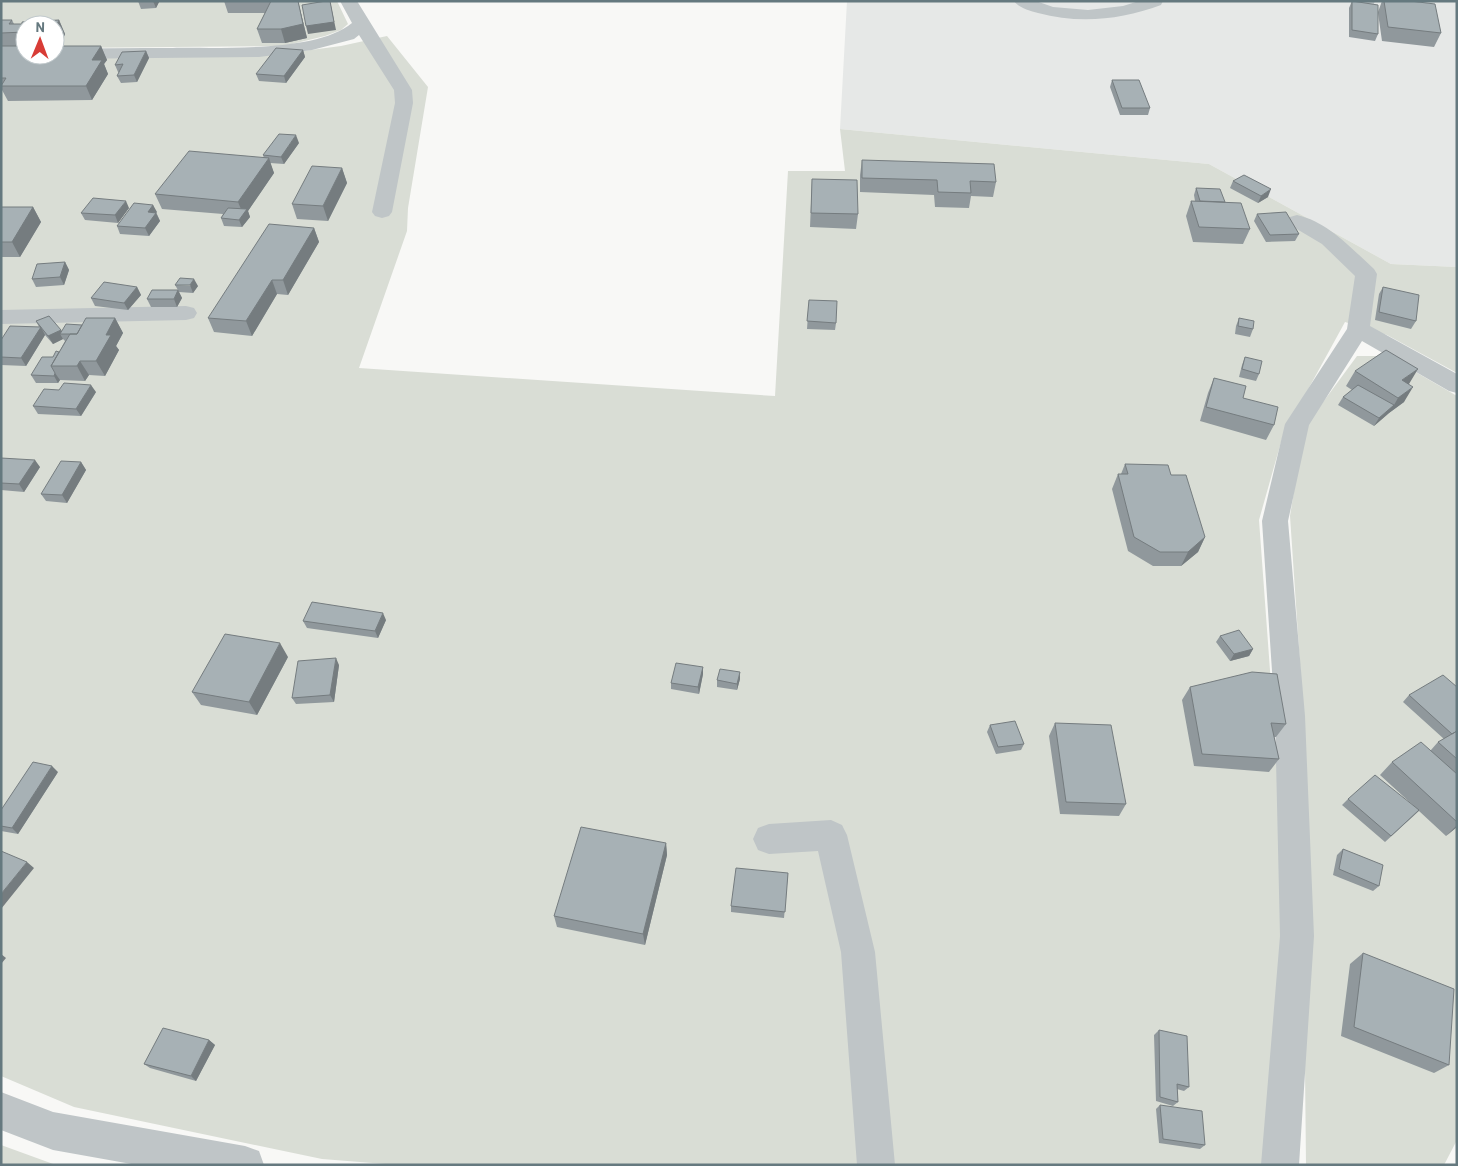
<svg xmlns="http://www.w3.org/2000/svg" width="1458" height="1166" viewBox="0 0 1458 1166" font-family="Barlow,sans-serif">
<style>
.built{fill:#e6e8e7}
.green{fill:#d9ddd5}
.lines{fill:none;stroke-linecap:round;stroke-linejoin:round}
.minor{fill:#bfc5c7;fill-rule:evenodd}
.wall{fill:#90989c;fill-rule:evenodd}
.shaded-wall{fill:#757c7f}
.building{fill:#a7b1b5;stroke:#757c7f}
</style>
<rect width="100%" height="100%" fill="#f8f8f6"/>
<path class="built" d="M847,1H1457V267L1391,264L1209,164L840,129Z"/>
<path class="green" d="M1,1H337L348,24L341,30L325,36L284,46L60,48L55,25H25L1,49Z
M387,36L428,87L408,208L407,231L359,368L775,396L788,171H845L840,129L1209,164L1391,264L1457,267V373L1387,335L1345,322L1283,435L1259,520L1286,889L1262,1165H398L322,1159L74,1107L1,1076V58L280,54L341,46Z
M1357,356H1388L1457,396V1140L1444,1165H1306L1301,679L1290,516L1304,428Z
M1,1145L56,1165H1Z"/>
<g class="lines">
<path class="minor" d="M340,1H357L412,90L413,103L392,212L389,216L382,218L375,216L372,212L395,103L394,90L359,35L354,39L312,50L259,57L55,59L49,58L47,55H55V49C94,48 134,48 173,48C219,47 316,53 352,23Z
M1014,1H1036L1053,7L1088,10L1123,6L1139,1H1163L1161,5C1121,20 1079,24 1038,13C1030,11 1019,8 1014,1Z
M1359,1H1375L1373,6H1361Z
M1297,215C1328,222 1351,248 1374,269L1377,274L1370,326L1457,374V393L1449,391L1362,341L1309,425L1288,521L1305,716L1314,936L1299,1165H1261L1280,936L1275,716L1262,521L1285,424L1347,329L1355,276L1322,244L1290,225L1287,221L1290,217Z
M186,306L194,308L197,313L194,318L186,320L1,324V310Z
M831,820L842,825L847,835L875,952L895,1165H857L841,952L818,851L769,854L758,850L753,839L758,828L769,824Z
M1,1092L53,1112L245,1146L259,1151L264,1165H137L53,1150L1,1130Z"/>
</g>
<path class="wall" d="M138,1H166L165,2H159L156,8L141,9Z
M224,1H298L307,38L285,43H262L257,29L265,13H228Z
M1352,1L1378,12L1382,1H1410L1441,33L1434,47L1382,41L1378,13V34L1375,41L1349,37V8Z
M1,20H12L14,24H22V22L59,20L65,34L60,46H101L107,60L104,64L108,74L92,100L8,101L2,90H1ZM25,25H55V55H25Z
M303,50L305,57L286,83L259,81L256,74Z
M146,51L149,58L137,82L121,83L117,76L119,72H118L115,65Z
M1112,80L1150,108L1148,115H1120L1110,87Z
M299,143L284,164L270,163L274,173L248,211L250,217L242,227L224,226L221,218L223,214L162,209L155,194L264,158L263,155Z
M862,160L996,182L993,197L971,196L969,208L935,207L934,195L860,192V175Z
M342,168L347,183L328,221L297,219L292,204Z
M812,179L858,214L856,229L810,227Z
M1233,181L1268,197L1258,203L1230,188Z
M1196,188L1225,202L1250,229L1243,244L1193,242L1186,216L1191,201H1195L1194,195Z
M153,205L160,221L149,236L120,234L117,226Z
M1,207H33L41,222L20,257H1Z
M129,208L118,223L85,220L81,213Z
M1257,214L1299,234L1295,241L1266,242L1254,221Z
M314,228L319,242L288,295L277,294L252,336L214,332L208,318Z
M65,262L69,270L64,285L36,287L32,279Z
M175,285L198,286L193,293L179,292L182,298L177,307H151L147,299L178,290Z
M137,287L141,295L128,310L95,306L91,298Z
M1383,287L1416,321L1411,329L1375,320L1379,294Z
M809,300L836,323L835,330L807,329Z
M115,318L123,333L116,346L119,350L105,376L89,375L85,381L60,380L58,383H36L31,375L59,352L65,341L63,339L53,344L45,335L26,366L1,365V340L39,327L36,321L61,330L62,331L82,325Z
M1239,318L1253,329L1250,337L1235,334L1236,326Z
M1245,357L1259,374L1256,381L1239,377L1242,365Z
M1355,371L1408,384L1404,402L1389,413L1374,426L1338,405L1343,397L1352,390L1346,386Z
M1214,378L1243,398L1274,425L1266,440L1200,421L1208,393Z
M96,392L81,416L38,414L33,406Z
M1,458L40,467L24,492L1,490Z
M81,462L86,470L67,503L46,501L41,494Z
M1125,464L1171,475L1205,537L1198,552L1181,566H1153L1128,551L1112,489L1118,474H1121Z
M386,620L378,638L307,628L303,621Z
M1220,636L1253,649L1249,656L1230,661L1216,642Z
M288,657L257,715L201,705L192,692Z
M339,665L334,702L296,704L292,698Z
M703,667V674L699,694L671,689V683Z
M740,679L737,690L717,687V680Z
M1190,687L1286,724L1276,737H1274L1279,759L1269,772L1194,766L1182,700Z
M1457,687V827L1446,836L1419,811L1385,842L1342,805L1348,799L1416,808L1380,775L1392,762L1431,750L1438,742L1444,739L1403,702L1409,695Z
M1055,723L1126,804L1119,816L1060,814L1049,736Z
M990,725L1024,744L1021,750L996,754L987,732Z
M58,772L18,834L1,831V826Z
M666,843L667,855L645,945L557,927L554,916Z
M1343,849L1379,886L1373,891L1333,875L1337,855Z
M788,873L784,918L731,912V906Z
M1363,953L1449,1065L1434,1073L1341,1036L1350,964Z
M1159,1030L1189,1087L1184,1091L1177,1089L1178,1102L1173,1106L1156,1101L1154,1035Z
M209,1040L215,1045L196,1081L150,1068L144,1064Z
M1160,1105L1205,1145L1200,1149L1159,1143L1156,1109Z"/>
<path class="shaded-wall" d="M153,1H159V2L156,8Z
M298,1L307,38L285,43L281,29Z
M330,1L336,30L308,34L306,26Z
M59,20L65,34L60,46L55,35V28Z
M101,46L107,60L104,64L108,74L92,100L86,86L92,60Z
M303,50L305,57L286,83L284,76Z
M146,51L149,58L137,82L134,75Z
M296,135L299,143L284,164L281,157Z
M269,158L274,173L248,211L250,217L242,227L239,220L243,214L238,202Z
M342,168L347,183L328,221L323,206Z
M1271,189L1268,197L1258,203L1261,196Z
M126,201L129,208L118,223L115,215Z
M153,205L157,212L151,220L148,212Z
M33,207L41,222L20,257L12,242Z
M156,213L160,221L149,236L145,228Z
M314,228L319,242L288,295L283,280Z
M65,262L69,270L64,285L60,277Z
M194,279L198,286L193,293L190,285Z
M272,280L277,294L252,336L246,321Z
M137,287L141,295L128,310L124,303Z
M178,290L182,298L177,307L174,299Z
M115,318L123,333L116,346L119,350L105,376L96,361L106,335Z
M41,327L45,335L26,366L21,358Z
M61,330L63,334H60L63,339L53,344L48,336Z
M80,361L89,375L85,381L77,366Z
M1418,369L1409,384L1393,395L1402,380Z
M55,373L60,380L58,383L54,376Z
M91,385L96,392L81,416L76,409Z
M1413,387L1404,402L1389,413L1374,426L1379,418L1394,405L1398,398Z
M35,460L40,467L24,492L19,484Z
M81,462L86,470L67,503L62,495Z
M1205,537L1198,552L1181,566L1188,552Z
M383,613L386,620L378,638L375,631Z
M280,643L288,657L257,715L249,702Z
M1253,649L1249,656L1230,661L1234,654Z
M336,658L339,665L334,702L330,695Z
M703,667V674L699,694L698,687Z
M740,672V679L737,690V684Z
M52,766L58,772L18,834L12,828Z
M1457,825V827L1446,836Z
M666,843L667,855L645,945L643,934Z
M27,862L34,868L1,909V894Z
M1,954L6,958L1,964Z
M209,1040L215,1045L196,1081L191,1076Z"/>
<path class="building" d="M271,1H298L303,24L281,29H257Z
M326,1H330L334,22L306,26L302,5Z
M1352,1L1378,5V34L1352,30Z
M1384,1H1410L1435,4L1441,33L1388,27Z
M1,20H12L9,24H22V22L59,20L55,28V25H25V32L1,33Z
M1,46H25V55H55V46H101L92,60H102L86,86H1L6,78H1Z
M276,48L303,50L284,76L256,74Z
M146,51L134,75L117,76L123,64L115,65L122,52Z
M1112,80H1139L1150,108H1122Z
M279,134L296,135L281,157L263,155Z
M189,151L269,158L238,202L155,194Z
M862,160L994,164L996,182L970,181L971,193L938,192L937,180L862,178Z
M312,166L342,168L323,206L292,204Z
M1244,175L1271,189L1261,196L1233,181Z
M812,179L857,180L858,214L811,213Z
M1196,188L1220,189L1225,202L1200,201Z
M93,198L126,201L115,215L81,213Z
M1191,201L1241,203L1250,229L1199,227Z
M134,203L153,205L148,212L156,213L145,228L117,226Z
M1,207H33L12,242H1Z
M228,208L247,209L239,220L221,218Z
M1286,212L1299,234L1270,235L1257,214Z
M269,224L314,228L283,280H272L246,321L208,318Z
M65,262L60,277L32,279L37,264Z
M180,278L194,279L190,285H175Z
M104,282L137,287L124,303L91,298Z
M1383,287L1419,295L1416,321L1379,312Z
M152,290H178L174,299H147Z
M809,300L837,301L836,323L807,321Z
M49,316L61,330L48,336L36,321Z
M86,318H115L106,335H111L96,361H80L77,366H51L70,334H77Z
M1239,318L1254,321L1253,329L1238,326Z
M66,324L82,325L77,334H60Z
M10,326L41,327L21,358L1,357V340Z
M1386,350L1418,369L1402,380L1413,387L1398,398L1355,371Z
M56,351L59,352L51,366L55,373L54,376L31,375L42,357H53Z
M1245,357L1262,361L1259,374L1242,369Z
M1214,378L1246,386L1243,398L1278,407L1274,425L1206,407Z
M64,383L91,385L76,409L33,406L44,389L59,390Z
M1358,385L1394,405L1379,418L1343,397Z
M1,458L35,460L19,484L1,483Z
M61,461L81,462L62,495L41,494Z
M1125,464L1168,465L1171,475H1186L1205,537L1188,552H1160L1134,537L1118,474H1128Z
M312,602L383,613L375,631L303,621Z
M1239,630L1253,649L1234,654L1220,636Z
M225,634L280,643L249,702L192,692Z
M336,658L330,695L292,698L298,661Z
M676,663L703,667L698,687L671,683Z
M720,669L740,672L737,684L717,680Z
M1252,672L1277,674L1286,724L1271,723L1279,759L1202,754L1190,687Z
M1443,675L1457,687V731L1452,734L1409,695Z
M1015,721L1024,744L998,747L990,725Z
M1055,723L1111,725L1126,804L1066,802Z
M1457,731V759L1438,742Z
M1421,742L1457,774V822L1392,762Z
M33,762L52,766L12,828L1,826V810Z
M1375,775L1419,810L1391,836L1348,799Z
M581,827L666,843L643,934L554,916Z
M1343,849L1383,865L1379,886L1339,869Z
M1,851L27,862L1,894Z
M736,868L788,873L785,912L731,906Z
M1363,953L1454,989L1449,1065L1354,1027Z
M163,1028L209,1040L191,1076L144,1064Z
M1159,1030L1187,1036L1189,1087L1177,1084L1178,1102L1160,1097Z
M1160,1105L1202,1111L1205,1145L1163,1139Z"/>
<rect width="1458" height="1166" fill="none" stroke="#65797f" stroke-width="5"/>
<g transform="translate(40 40) rotate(1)"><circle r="24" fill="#ffffff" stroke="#c1c9cc"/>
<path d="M0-4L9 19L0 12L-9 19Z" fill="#d83c36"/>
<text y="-8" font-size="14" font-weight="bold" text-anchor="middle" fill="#65797f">N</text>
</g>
</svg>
